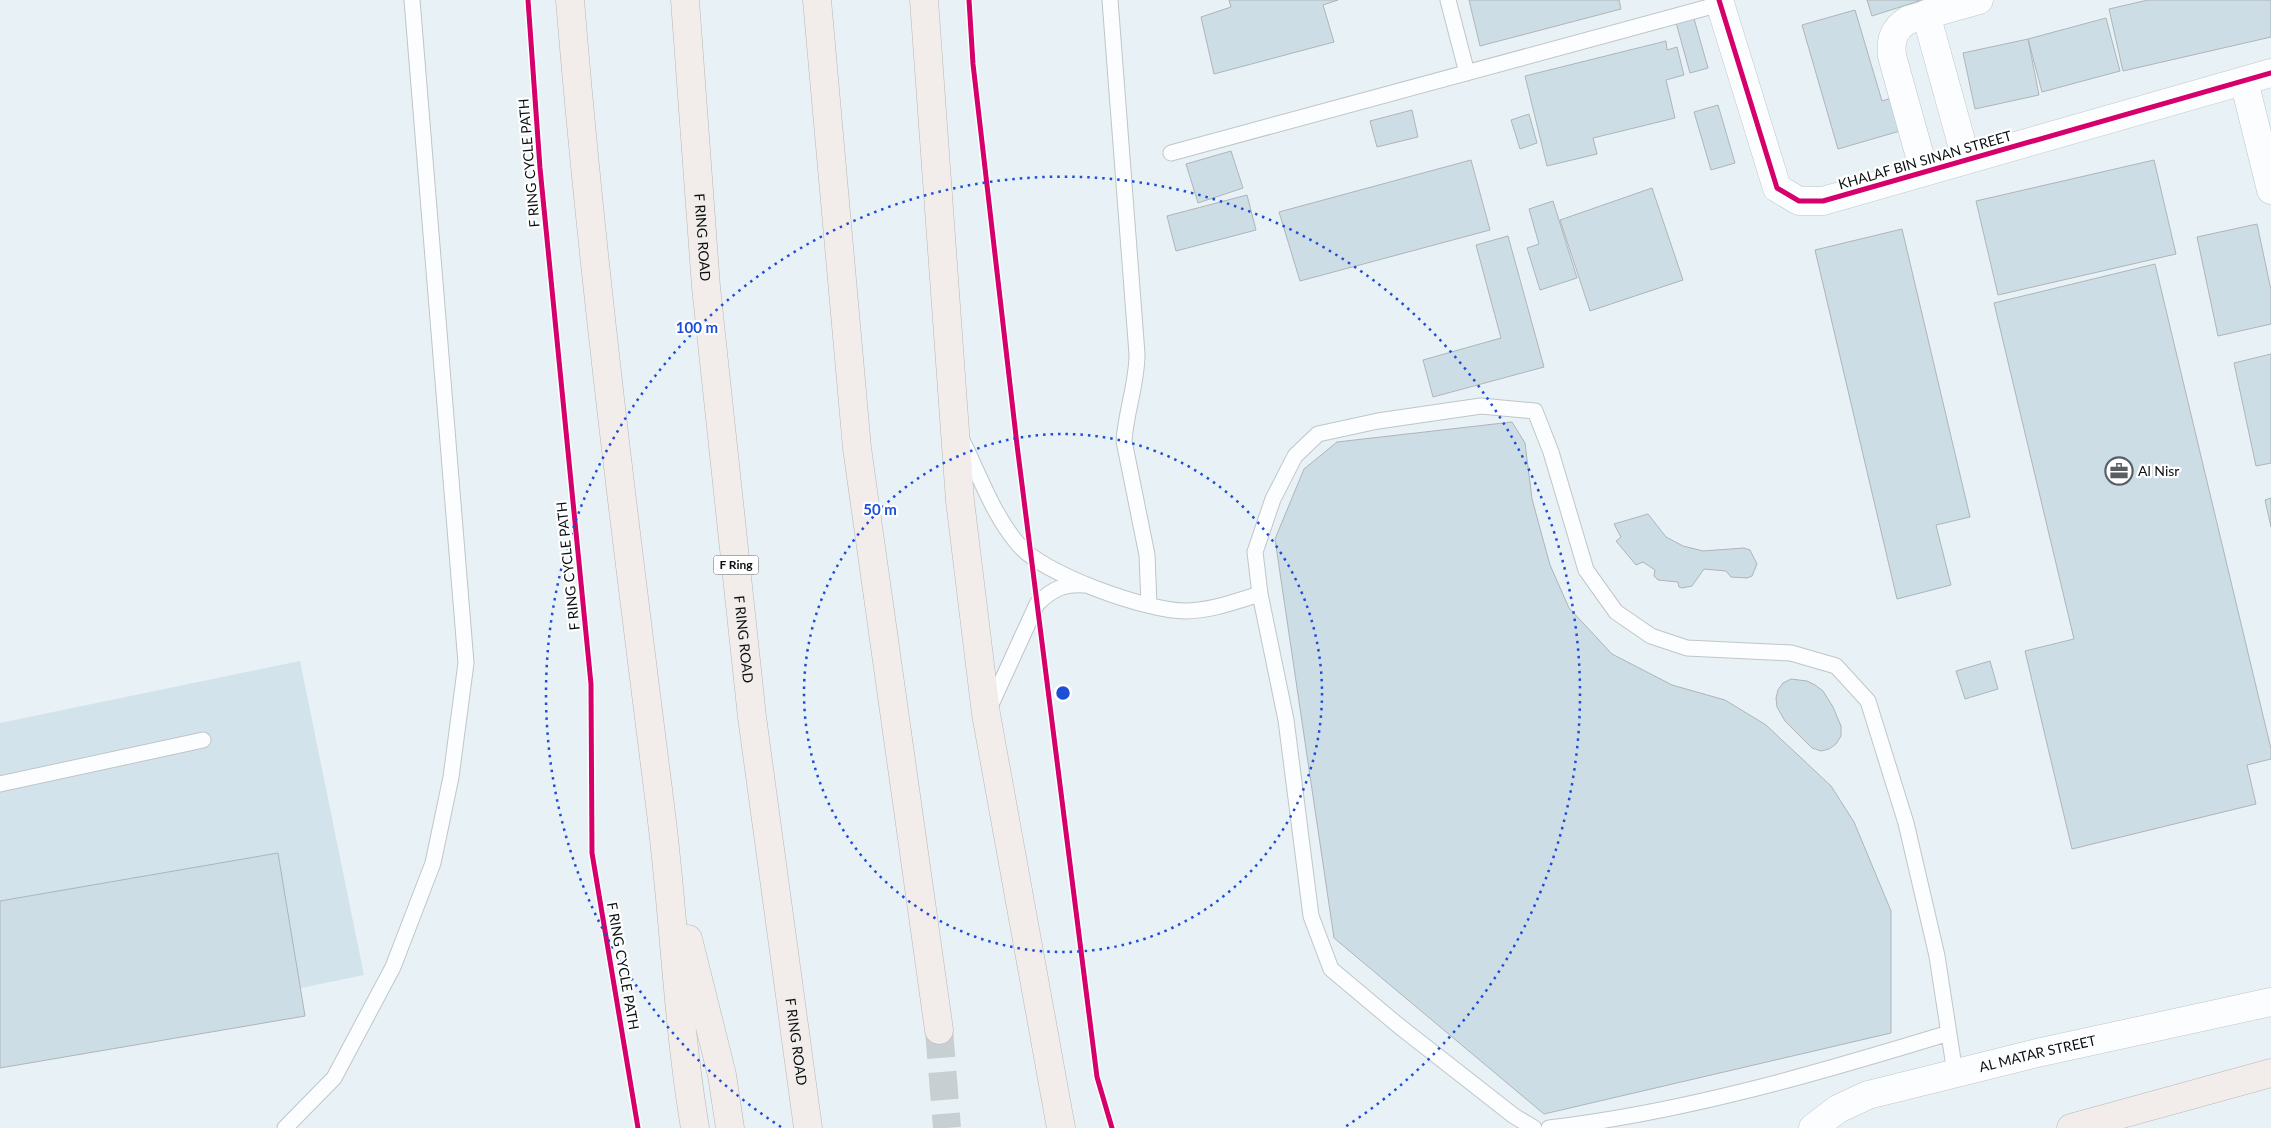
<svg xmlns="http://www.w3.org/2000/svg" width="2271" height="1128" viewBox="0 0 2271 1128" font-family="Lato,sans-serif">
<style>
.built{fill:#d3e3eb}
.building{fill:#cddde5;stroke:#aeb5b8}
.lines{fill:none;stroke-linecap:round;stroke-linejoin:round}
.trunk-tunnel{stroke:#c7cfd3;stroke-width:28;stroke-dasharray:28 14;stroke-linecap:butt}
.service-casing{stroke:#bfc6c9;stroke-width:17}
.minor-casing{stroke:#bfc6c9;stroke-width:29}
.tertiary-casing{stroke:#bfc6c9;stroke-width:29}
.trunk-casing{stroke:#b9b6b4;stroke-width:29}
.service{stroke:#fcfdfe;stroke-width:15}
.minor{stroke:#fcfdfe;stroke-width:28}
.tertiary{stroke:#fcfdfe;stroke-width:28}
.trunk{stroke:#f2edea;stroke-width:28}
.cycleway-casing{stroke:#fff;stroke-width:8}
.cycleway{stroke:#d6006c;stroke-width:5}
.ring{fill:none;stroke:#1d4ed8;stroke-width:2.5;stroke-dasharray:2.5 5}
.labels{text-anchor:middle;stroke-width:4.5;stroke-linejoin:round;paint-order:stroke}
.shield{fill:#fff;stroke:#545758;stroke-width:1}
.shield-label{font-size:12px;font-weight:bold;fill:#0a0f11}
.street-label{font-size:14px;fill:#0a0f11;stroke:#fff}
.poi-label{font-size:14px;fill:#0a0f11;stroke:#fff;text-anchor:start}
.centre{fill:#1d4ed8;stroke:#fff;stroke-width:2.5}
.ring-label{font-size:15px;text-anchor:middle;font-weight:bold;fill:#1d4ed8;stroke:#fff;stroke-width:4.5;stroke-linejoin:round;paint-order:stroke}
</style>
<rect width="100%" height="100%" fill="#e8f1f5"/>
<path class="built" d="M300,661L364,975L0,1050V723Z"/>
<path class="building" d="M1229,0H1338L1323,5L1334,42L1214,74L1201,17L1231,7Z
M1469,0H1619L1621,9L1480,46Z
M1867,0H1922L1872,16Z
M2148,0H2271V37L2123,71L2109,9Z
M1855,10L1882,101L1891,98L1900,131L1838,149L1802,25Z
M1693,15L1708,68L1690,73L1675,19Z
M2106,18L2120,71L2042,92L2028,39Z
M2028,39L2039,95L1975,109L1963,53Z
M1666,41L1667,50L1677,47L1684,75L1666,80L1675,118L1593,138L1597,154L1547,166L1525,76Z
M1718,105L1735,163L1711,170L1694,112Z
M1412,110L1418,137L1377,147L1370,121Z
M1529,114L1537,143L1520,149L1511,120Z
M1231,151L1243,188L1198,203L1186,164Z
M1471,160L1490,230L1300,281L1279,212Z
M2154,160L2176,254L1998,295L1976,201Z
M1652,188L1683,280L1590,311L1560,220Z
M1247,195L1256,230L1176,251L1167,216Z
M1553,201L1577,278L1540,290L1527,248L1539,244L1529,209Z
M2257,224L2271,290V324L2218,336L2197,237Z
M1902,229L1970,517L1936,525L1951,585L1897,599L1815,250Z
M1508,236L1544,367L1433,397L1423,360L1501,338L1476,245Z
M2155,264L2271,749V759L2247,765L2256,804L2072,849L2025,651L2074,639L1994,303Z
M2271,354V463L2256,466L2234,363Z
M1512,422L1525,443L1532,499L1550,565L1569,608L1612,654L1672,685L1725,700L1766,725L1831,786L1854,822L1891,911V1033L1544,1114L1334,938L1275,539L1304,469L1337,442Z
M2271,498V527L2265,500Z
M1648,514L1666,537L1683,546L1703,551L1744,548L1750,550L1757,564L1752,576L1747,578L1731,577L1726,571L1704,569L1692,586L1682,588L1679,587L1678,582L1658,580L1654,576L1655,570L1643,562L1636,565L1616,541L1621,537L1614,524Z
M1990,661L1998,689L1965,699L1956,671Z
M1791,679L1807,681L1815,685L1823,691L1833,707L1841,726V736L1836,744L1829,749L1821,751L1812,748L1785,721L1777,707L1776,698L1778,690L1783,683Z
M278,853L305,1016L0,1068V901Z"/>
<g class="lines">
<path class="trunk-tunnel" d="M939,1030L947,1128"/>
<g class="service-casing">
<path id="service" d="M1110,0L1137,354C1137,384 1126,411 1124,441L1147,555L1149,605
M1448,0L1467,73
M1171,153L1720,4
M962,440C979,474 993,515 1018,544C1042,574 1147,611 1185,611C1211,611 1236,601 1260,594
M989,709L1037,604C1051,590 1064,583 1085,585
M0,784L203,740
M285,1128L334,1078L393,967L433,863L451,777L466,663L412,0
M1534,1128L1514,1116L1399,1026L1331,969L1311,916L1286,720L1260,594L1255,552L1273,499L1295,456L1318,434L1378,421L1481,406L1535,411L1551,452L1586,570L1616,612L1651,636L1687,648L1791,653L1836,666L1868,701L1906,823L1937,956L1955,1073
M1549,1128C1685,1112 1818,1073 1949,1033"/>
</g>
<g class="minor-casing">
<path id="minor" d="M1719,0L1777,188L1799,201H1823L2271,73
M1926,14L1966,159
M2244,81L2271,190
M1924,171L1892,56C1890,39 1894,29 1908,20L1979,0"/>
</g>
<g class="tertiary-casing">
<g id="tertiary">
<path id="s1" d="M1813,1128L1838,1109L1868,1095L2037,1053L2271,1002"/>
</g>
</g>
<g class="trunk-casing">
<g id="trunk">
<path d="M570,0C592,269 626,537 660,805C674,912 677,1021 695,1128"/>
<path id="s2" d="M685,0L706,287L752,717L808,1128"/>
<path d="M817,0L857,448L939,1030"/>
<path d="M924,0L960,501L986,714L1061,1128"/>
<path d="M688,939L722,1075L730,1128"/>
<path d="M2071,1128L2271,1073"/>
</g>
</g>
<use href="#service" class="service"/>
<use href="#minor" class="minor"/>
<use href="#tertiary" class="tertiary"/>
<use href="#trunk" class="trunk"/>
<g class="cycleway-casing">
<path id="cycleway" d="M528,0L540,168L591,684L592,853L638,1128
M969,0L973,64L1017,445L1097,1077L1112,1128
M1719,0L1777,188L1799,201H1823L2271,73"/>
</g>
<use href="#cycleway" class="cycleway"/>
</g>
<g class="ring">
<circle cx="1063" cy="693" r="259"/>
<path d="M781 1127A517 517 0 1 1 1345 1127"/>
</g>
<defs>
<g id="office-ring" transform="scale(1.4375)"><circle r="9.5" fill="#fff" stroke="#585e61" stroke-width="1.5"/><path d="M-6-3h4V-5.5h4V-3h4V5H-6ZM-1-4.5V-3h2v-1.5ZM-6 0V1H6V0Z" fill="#585e61"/></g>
</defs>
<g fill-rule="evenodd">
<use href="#office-ring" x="2119" y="471"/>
</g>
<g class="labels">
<rect class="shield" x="713.5" y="555.5" width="45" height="19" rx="4"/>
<g class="shield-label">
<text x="736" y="569">F Ring</text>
</g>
<g class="street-label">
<text transform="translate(1925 160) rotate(-16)" y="5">KHALAF BIN SINAN STREET</text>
<text transform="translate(529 163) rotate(-95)" y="5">F RING CYCLE PATH</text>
<text dy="5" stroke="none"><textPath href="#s2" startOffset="238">F RING ROAD</textPath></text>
<text transform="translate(568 566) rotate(-96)" y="5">F RING CYCLE PATH</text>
<text dy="5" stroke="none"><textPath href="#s2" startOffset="642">F RING ROAD</textPath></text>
<text transform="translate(623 966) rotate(80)" y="5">F RING CYCLE PATH</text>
<text dy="5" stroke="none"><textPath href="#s2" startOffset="1048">F RING ROAD</textPath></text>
<text dy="5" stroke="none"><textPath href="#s1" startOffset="239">AL MATAR STREET</textPath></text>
</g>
<g class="poi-label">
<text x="2138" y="476">Al Nisr</text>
</g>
</g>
<circle cx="1063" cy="693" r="8" class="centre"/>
<g class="ring-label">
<text x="697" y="333">100 m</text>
<text x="880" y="515">50 m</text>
</g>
</svg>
